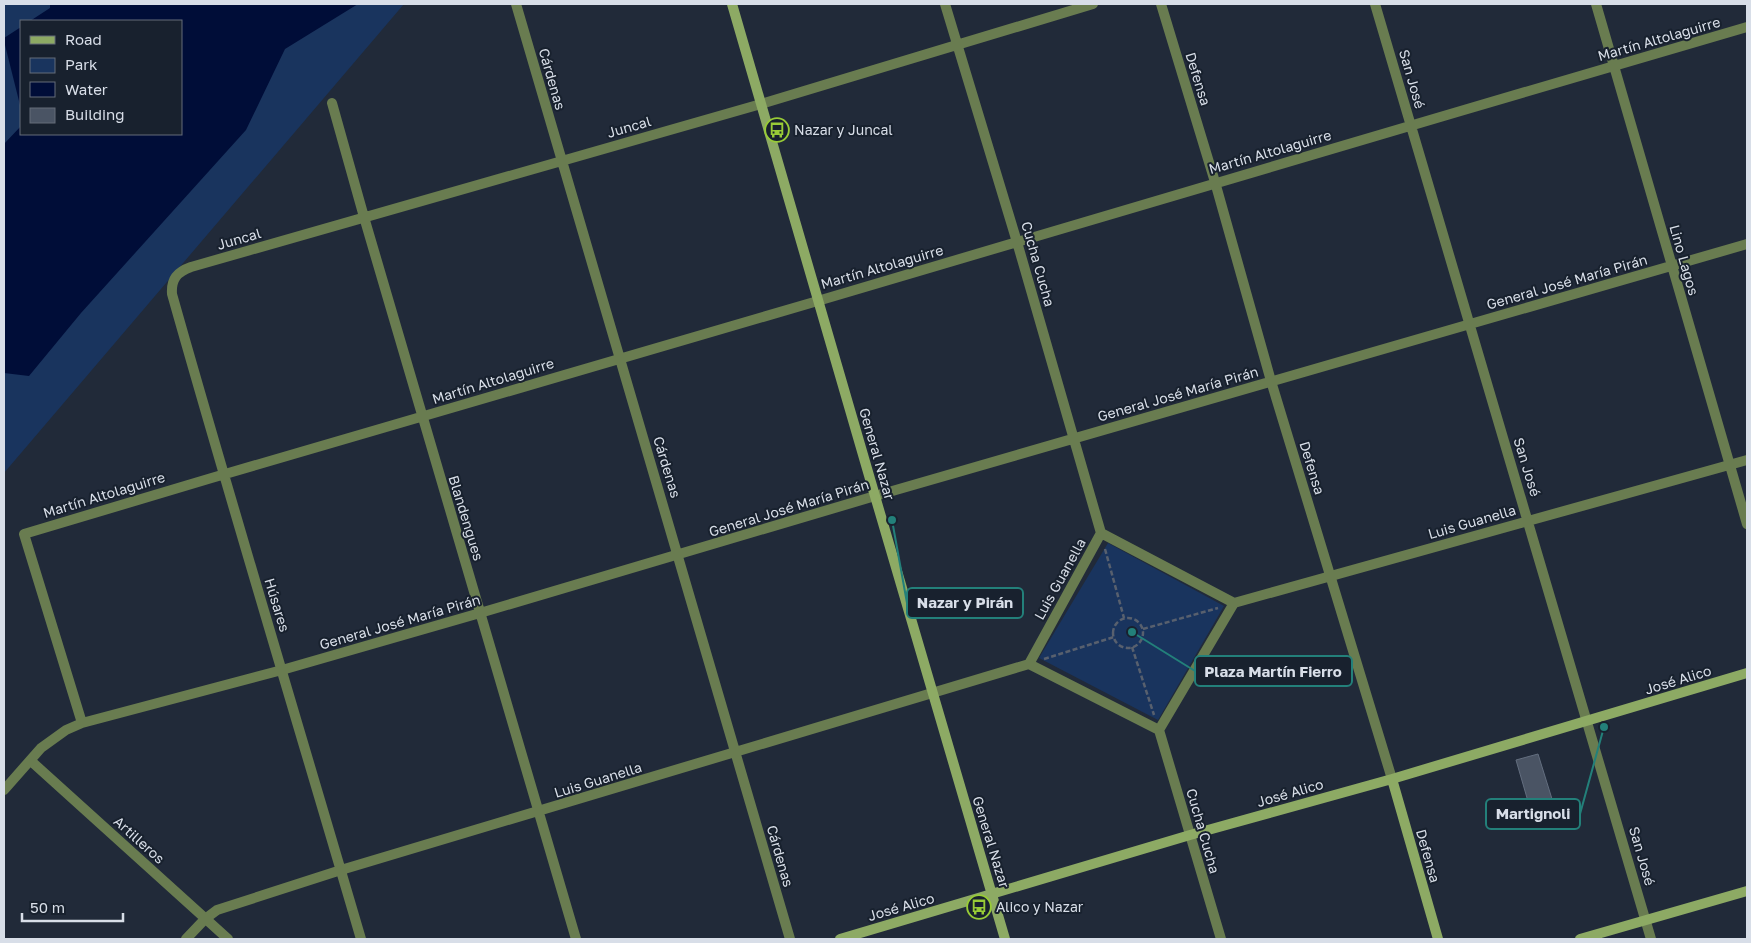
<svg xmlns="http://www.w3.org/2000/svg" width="1751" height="943" viewBox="0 0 1751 943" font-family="'Golos Text',sans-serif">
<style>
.green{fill:#19345e;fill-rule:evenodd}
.water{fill:#000d38}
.building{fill:#4a5464;stroke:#636e7f}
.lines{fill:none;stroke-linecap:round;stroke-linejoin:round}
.path{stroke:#58606e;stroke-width:2.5;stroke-dasharray:5 2.5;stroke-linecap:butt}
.street{stroke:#697c50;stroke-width:10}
.secondary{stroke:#8daa64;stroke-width:10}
.labels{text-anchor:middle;stroke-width:4;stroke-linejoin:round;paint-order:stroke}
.street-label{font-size:14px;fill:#d8dee8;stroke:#18212e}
.poi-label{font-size:14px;fill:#d8dee8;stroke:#18212e;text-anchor:start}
.leader{fill:none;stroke:#23807a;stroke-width:2}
.callout-dot{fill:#23807a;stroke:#18212e;stroke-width:2}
.callout{fill:#18212e;stroke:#23807a;stroke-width:2}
.callout-label{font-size:15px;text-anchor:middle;font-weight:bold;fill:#d8dee8}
</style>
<rect width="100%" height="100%" fill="#212a39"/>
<path class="green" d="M4,4H404L4,473ZM21,21H181V134H21Z
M1108,543L1224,606L1158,720L1039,658Z"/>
<path class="water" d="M50,4H358L285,49L246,130L81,313L29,376L4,373V144L21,126V134H181V21H30L50,8Z
M21,27V109L4,41V38Z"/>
<path class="building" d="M1538,754L1557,815L1534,822L1516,760Z"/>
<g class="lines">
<path class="path" d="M1105,549L1124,618
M1113 633a15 15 0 1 1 30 0a15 15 0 1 1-30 0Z
M1143,629L1218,608
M1132,647L1154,715
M1044,659L1114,637"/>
<path class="street" d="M516,4L790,939
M945,4L1017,242L1101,533
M1161,4L1215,182L1271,381L1392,779
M1375,4L1651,939
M1596,4L1747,524
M332,103L364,217L576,939
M1101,533L1234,603L1747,460
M1029,664L1101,533
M82,723L24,534C289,454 555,378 821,300C1129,209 1438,117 1747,27
M1159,730L1221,939
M1159,730L1234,603
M31,761L228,939
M4,790L41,748L66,730L82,723L282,670L480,613L875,496L1747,244
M186,939L205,919L217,910L341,870L1029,664L1159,730
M361,939C298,724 233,510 172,294C171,279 177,272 191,267L761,104L1093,4"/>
<path class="secondary" d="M732,4L875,496L1005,939
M1392,779L1438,939
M840,939L1190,835L1392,779L1747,673
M1580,939L1747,891"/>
</g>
<defs>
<g id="bus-ring" transform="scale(1.25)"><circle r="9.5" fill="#18212e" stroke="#98cb37" stroke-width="1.5"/><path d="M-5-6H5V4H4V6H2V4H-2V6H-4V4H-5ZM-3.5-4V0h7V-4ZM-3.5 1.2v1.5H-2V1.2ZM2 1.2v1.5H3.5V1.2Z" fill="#98cb37"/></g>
</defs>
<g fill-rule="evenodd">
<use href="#bus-ring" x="777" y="130"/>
<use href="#bus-ring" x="979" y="907"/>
</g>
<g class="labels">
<g class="street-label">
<text transform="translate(1659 39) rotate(-16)" y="5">Martín Altolaguirre</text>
<text transform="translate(552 79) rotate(74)" y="5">Cárdenas</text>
<text transform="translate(1198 79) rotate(73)" y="5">Defensa</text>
<text transform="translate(1412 79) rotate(74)" y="5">San José</text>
<text transform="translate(629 127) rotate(-16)" y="5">Juncal</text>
<text transform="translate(1270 152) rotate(-16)" y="5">Martín Altolaguirre</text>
<text transform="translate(239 239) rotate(-16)" y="5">Juncal</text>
<text transform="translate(1684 260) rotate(74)" y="5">Lino Lagos</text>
<text transform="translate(1038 264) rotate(74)" y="5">Cucha Cucha</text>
<text transform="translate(882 267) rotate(-16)" y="5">Martín Altolaguirre</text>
<text transform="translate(1567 282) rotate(-16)" y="5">General José María Pirán</text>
<text transform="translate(493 381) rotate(-17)" y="5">Martín Altolaguirre</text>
<text transform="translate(1178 394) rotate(-16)" y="5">General José María Pirán</text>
<text transform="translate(877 454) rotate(74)" y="5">General Nazar</text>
<text transform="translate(667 467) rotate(73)" y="5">Cárdenas</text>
<text transform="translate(1527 467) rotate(73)" y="5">San José</text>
<text transform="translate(1312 468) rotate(73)" y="5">Defensa</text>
<text transform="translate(104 495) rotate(-17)" y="5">Martín Altolaguirre</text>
<text transform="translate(789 508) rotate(-17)" y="5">General José María Pirán</text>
<text transform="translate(466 518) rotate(73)" y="5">Blandengues</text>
<text transform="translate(1472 522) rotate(-16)" y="5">Luis Guanella</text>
<text transform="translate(1060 579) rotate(-61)" y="5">Luis Guanella</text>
<text transform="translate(277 605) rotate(73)" y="5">Húsares</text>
<text transform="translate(400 622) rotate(-16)" y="5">General José María Pirán</text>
<text transform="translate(1678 680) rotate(-17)" y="5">José Alico</text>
<text transform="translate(598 780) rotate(-17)" y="5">Luis Guanella</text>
<text transform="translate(1290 793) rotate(-16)" y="5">José Alico</text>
<text transform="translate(1203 831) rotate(74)" y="5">Cucha Cucha</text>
<text transform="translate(139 840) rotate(42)" y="5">Artilleros</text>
<text transform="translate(991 842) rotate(73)" y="5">General Nazar</text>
<text transform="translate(780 856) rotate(74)" y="5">Cárdenas</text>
<text transform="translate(1428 856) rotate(74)" y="5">Defensa</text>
<text transform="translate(1642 856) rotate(74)" y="5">San José</text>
<text transform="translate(901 907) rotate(-16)" y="5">José Alico</text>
</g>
<g class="poi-label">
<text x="794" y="135">Nazar y Juncal</text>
<text x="996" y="912">Alico y Nazar</text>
</g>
</g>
<path class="leader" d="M892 520L907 603M1132 632L1195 671M1604 727L1580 814"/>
<g class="callout-dot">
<circle cx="892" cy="520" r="5"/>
<circle cx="1132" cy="632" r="5"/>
<circle cx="1604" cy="727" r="5"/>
</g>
<g class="callout">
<rect x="907" y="588" width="116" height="30" rx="5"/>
<rect x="1195" y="656" width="157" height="30" rx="5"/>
<rect x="1486" y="799" width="94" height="30" rx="5"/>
</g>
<g class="callout-label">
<text x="965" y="608">Nazar y Pirán</text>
<text x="1273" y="677">Plaza Martín Fierro</text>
<text x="1533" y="819">Martignoli</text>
</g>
<rect width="1751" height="943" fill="none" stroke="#d8dee8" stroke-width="10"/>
<rect x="20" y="20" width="162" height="115" fill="#18212e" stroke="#656d78"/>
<rect x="30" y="36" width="25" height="8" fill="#8daa64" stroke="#656d78"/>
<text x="65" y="45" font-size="15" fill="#d8dee8">Road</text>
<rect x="30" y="58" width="25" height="15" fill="#19345e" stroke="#656d78"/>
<text x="65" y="70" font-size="15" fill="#d8dee8">Park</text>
<rect x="30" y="82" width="25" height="15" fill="#000d38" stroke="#656d78"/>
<text x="65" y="95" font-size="15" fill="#d8dee8">Water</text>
<rect x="30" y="108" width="25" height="15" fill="#4a5464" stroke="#656d78"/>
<text x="65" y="120" font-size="15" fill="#d8dee8">Building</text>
<path d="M22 913v8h101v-8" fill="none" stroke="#d8dee8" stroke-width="2.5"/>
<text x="30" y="913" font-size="15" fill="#d8dee8" stroke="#18212e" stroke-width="4" paint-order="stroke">50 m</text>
</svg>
